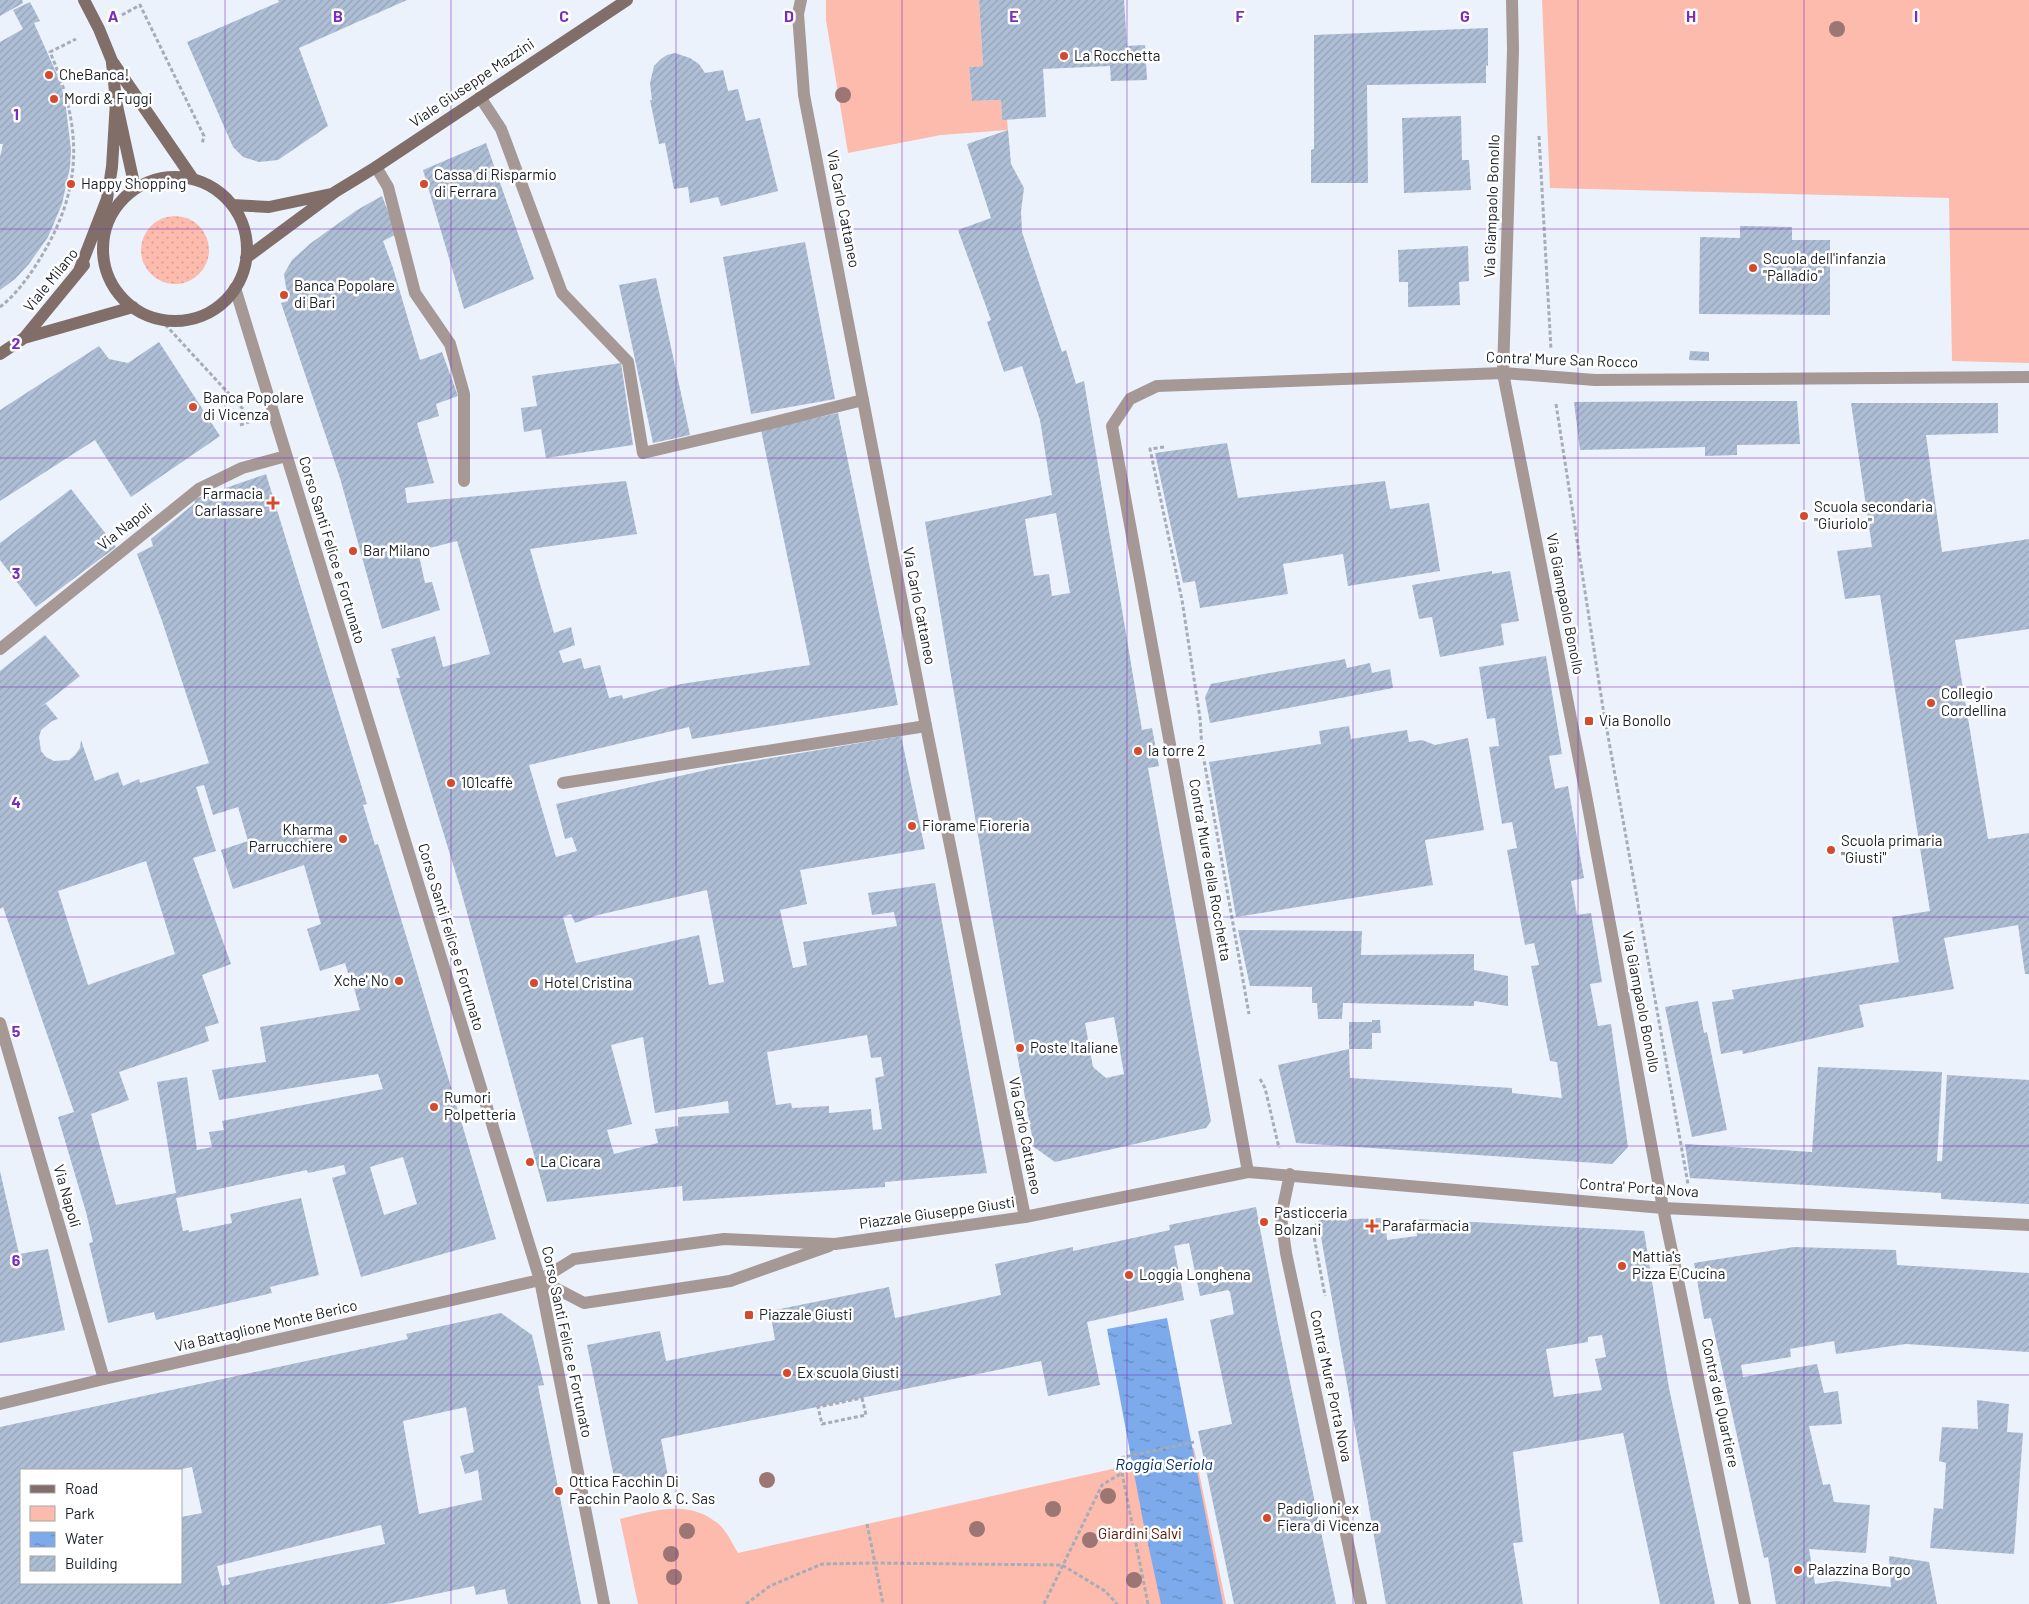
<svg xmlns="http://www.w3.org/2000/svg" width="2029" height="1604" viewBox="0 0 2029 1604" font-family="Barlow,sans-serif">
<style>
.grass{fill:url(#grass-dots)}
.park{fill:#fcbbac}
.water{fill:url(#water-ripples)}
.building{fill:url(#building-hatch);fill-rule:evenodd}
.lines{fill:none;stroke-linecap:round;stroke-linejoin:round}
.path{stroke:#a6adb6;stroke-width:3;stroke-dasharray:4 2.5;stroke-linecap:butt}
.lane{stroke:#a69895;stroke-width:12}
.street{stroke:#a69895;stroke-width:12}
.secondary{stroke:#816e69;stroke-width:12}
.tree{fill:#9c7672}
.grid{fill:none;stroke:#7b2cbf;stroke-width:1;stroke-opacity:0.55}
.poi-dot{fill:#d54a2c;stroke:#fff;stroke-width:2}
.labels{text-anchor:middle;stroke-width:5;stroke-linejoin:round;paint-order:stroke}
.poi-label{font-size:15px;fill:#1a2028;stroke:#fff;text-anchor:start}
.street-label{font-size:15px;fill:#1a2028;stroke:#fff}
.park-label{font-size:15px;fill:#5c1102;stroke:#fff}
.water-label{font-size:16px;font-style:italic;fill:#002b63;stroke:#fff}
.grid-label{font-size:16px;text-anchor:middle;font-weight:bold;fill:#7b2cbf;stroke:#fff;stroke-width:5;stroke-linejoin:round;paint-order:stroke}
</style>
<defs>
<pattern id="grass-dots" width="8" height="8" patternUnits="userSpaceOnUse" patternTransform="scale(1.25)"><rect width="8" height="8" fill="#fcbbac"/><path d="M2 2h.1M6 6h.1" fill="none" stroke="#d7a094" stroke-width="1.8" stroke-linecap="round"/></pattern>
<pattern id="water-ripples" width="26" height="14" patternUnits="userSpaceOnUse" patternTransform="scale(1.25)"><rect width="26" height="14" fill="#7caaea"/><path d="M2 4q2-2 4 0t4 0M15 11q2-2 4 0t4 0" fill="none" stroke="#658abe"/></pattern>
<pattern id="building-hatch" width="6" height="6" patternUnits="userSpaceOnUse" patternTransform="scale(1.25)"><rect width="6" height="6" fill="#aebed5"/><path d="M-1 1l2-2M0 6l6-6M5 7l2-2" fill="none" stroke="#95a3b7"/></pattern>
</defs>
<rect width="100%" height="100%" fill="#ebf2fc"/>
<path class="grass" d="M141 250a34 34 0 1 1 68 0a34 34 0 1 1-68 0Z"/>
<path class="park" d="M826,0H979L983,66L969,67L972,101L1001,100L1002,119H1007L1008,130L941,135L848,153L826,20Z
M1542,0H2029V363L1952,361L1949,198L1550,188Z
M1194,1448L1226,1604H638L620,1519C652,1511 687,1499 716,1522C726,1529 732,1543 738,1553L1130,1465L1117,1463Z"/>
<path class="water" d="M1167,1318L1223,1604H1161L1143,1521L1107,1329Z"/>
<path class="building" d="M0,0H22L23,3L0,16Z
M278,0H407L299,48L328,126L278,160L259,162L243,157L233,147L187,42L279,2Z
M979,0H1124L1127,46L1145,45L1147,80L1111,81L1110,66L1043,69L1046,117L1002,120L1001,100L972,101L969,67L983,66Z
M30,2L40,21L34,23L59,79L65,100L71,150L70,167L62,204L48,237L29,264L15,279L0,290V157L3,144H0V42L23,29L13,10Z
M1488,28V66L1486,65V83L1367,85L1368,183H1311V150L1314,149V35Z
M675,53L690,58L699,64L705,73L723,70L728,91L738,89L746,121L760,118L778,191L721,206L718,197L690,203L688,187L674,189L665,143L659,144L650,100H652L650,83L654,66L661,59L667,55Z
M1461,116L1462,160H1469L1471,190L1404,193L1402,118Z
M1008,130L1011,164L1024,188L1021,211L1022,232L1062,352L1066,350L1076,384L1084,381L1142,730L1152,728L1159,766L1148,768L1211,1121L1206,1128L1055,1162L1034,1147L990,906L925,522L1052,495L1040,420L1022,366L1004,372L987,322L991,320L958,230L991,218L967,144ZM1056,513L1070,593L1052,596L1049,574L1034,576L1025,519ZM1114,1017L1124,1074L1106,1078L1093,1067L1085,1023Z
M486,143L534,279L464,309L423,170Z
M382,196L397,234L383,241L393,268L420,360L442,352L458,396L436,404L439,416L417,423L434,483L405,488L407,503L626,481L637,534L530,549L554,633L571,627L575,645L559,651L563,663L581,658L584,669L600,665L609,698L622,695L623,699L681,684L810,665L761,430L838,413L898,705L692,739L689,727L529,765L556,857L577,851L572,837L565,839L556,804L724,766L901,736L925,849L800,870L807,904L780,910L793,968L807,965L803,942L897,926L894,912L872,915L868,893L935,883L987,1173L885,1182V1187L683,1201L682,1186L547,1202L460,887L396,678H400L391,649L435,636L443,667L490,654L457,541L418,551L425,583L432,582L440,610L382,629L340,478L281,303L288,301L284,274L292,260L311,243L357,210ZM707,890L724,982L709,985L699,935L576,963L563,917L571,914L575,923L598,915ZM867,1035L871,1058L881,1057L884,1076L875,1078L882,1129L873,1130L871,1109L829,1113V1106L792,1108L791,1103L776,1105L767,1052ZM643,1037L655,1113L728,1101L729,1113L678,1117V1126L655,1129L658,1143L614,1154L607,1130L632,1124L611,1045Z
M1740,226L1792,227V240H1830V315L1699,314L1700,237L1740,238Z
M805,242L835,399L751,414L723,257Z
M1468,246L1469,281L1459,282L1460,305L1408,307V282H1399L1398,250Z
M656,278L690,435L653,443L619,285Z
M159,342L220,436L131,497L95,440L0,501V410L99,346L109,359L128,363Z
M1690,351L1709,352V361L1689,360Z
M621,363L633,445L546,458L541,429L524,432L521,408L537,406L532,376Z
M1704,401H1797L1800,444L1737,445V455L1705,456V447L1580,450L1574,402Z
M1851,403H1998V433L1926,435L1942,552L2029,539V629L1955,640L1988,839L2029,833V974H2025L2018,925L1944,938L1954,989L1859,1005L1864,1027L1743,1054L1742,1050L1721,1054L1712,1002L1734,999L1732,990L1899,962L1892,917L1930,911L1880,595L1845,599L1837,551L1872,547Z
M1227,443L1238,498L1385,481L1390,509L1429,503L1440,571L1348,586L1343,554L1283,564L1288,594L1200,608L1195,581L1183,583L1155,453Z
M266,474L367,804L363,805L375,845L378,844L411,952L496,1239L361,1277L332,1178L346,1174L344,1165L308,1173L307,1170L176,1198L183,1231L189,1230V1232L232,1223L230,1214L301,1198L319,1275L270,1287L272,1293L156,1320L154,1312L108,1323L89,1243L93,1242L86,1212L58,1117L74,1112L3,907L0,909V671L45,635L80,676L41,707L46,704L58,719L52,721L41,730L39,737L41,751L46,757L54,761L69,760L75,755L80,748L81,740L95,781L118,772L123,786L139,779L140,783L209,763L161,618L137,554L153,546L151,539L195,503L194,499ZM204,785L213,815L238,807L248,841L221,850L233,889L304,865L321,924L307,929L320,971L345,963L348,973H350L360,1010L260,1027L266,1062L212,1070L219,1100L378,1074L383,1089L222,1121L224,1130L209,1132L212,1147L197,1150L187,1077L157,1082L176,1193L116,1205L91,1114L129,1100L119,1072L209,1041L205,1027L219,1023L202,975L231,964L193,858L216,851L196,787ZM146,861L175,954L88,985L58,891ZM403,1157L417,1204L384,1215L370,1167Z
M71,489L116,547L36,607L0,560V543Z
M1492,571V574L1510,571L1519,621L1501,624L1504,645L1440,657L1432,617L1419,619L1412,585Z
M1546,656L1562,754L1549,756L1555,789L1568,786L1584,878L1571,881L1577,915L1591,913L1602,982L1590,984L1598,1026L1611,1024L1628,1147L1612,1164L1296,1143L1278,1065L1349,1049L1350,1078L1512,1088V1093L1562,1098L1557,1062L1550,1061L1531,966L1539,965L1534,943L1525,945L1507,850L1517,848L1512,822L1502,824L1489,747L1499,746L1495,718L1487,719L1479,667Z
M1345,659L1347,668L1370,663L1372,673L1390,669L1393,688L1210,723L1205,697L1211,684Z
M1349,726L1351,739L1407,730L1409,742L1422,740L1435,745L1468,738L1484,830L1425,840L1433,885L1236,917L1209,762L1321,744L1319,731Z
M1238,930L1362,931L1361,955L1474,954V970L1508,976V1006L1474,1001V1006L1343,1003L1342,1019H1318L1317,1003H1312V987L1250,986Z
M1698,1001L1704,1033L1707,1032L1727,1130L1692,1137L1665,1007Z
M1372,1020H1380L1381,1033H1372V1049H1349V1022H1372Z
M1818,1067L1942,1072L1937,1161H1942L1947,1075L2029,1080V1204L1941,1199V1193L1690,1178L1685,1144L1812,1152Z
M0,1171L19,1254L48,1249L65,1330L0,1343Z
M1256,1207L1278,1324L1336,1604H1234L1198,1431L1232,1424L1210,1320L1234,1314L1230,1292L1228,1290L1200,1296L1189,1243L1174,1246L1184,1300L1087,1322L1100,1385L1048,1396L1041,1361L661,1439L668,1476L616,1487L587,1345L660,1331L666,1361L775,1340L770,1311L889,1287L895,1318L1001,1295L995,1264L1073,1247V1251L1170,1230L1169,1225Z
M1385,1218L1387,1240L1417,1236L1415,1219L1644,1231L1669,1388L1715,1604H1660L1623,1433L1513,1452L1523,1542L1513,1543L1523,1604H1386L1318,1220ZM1602,1335L1606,1357L1595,1359L1602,1390L1554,1397L1546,1349L1588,1342V1337Z
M1794,1247L1896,1250L1897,1265L2029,1273V1352L1906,1344L1836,1354L1834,1341L1790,1349L1791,1357L1741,1365L1743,1377L1817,1364L1824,1393L1838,1391L1842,1424L1809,1426L1823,1485L1830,1484L1834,1502L1870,1505L1866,1553L1809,1549L1815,1584L1836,1581L1891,1587L1889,1556L1929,1562L1937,1604H1776L1768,1557L1764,1558L1711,1318L1704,1319L1694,1263Z
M501,1313L532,1335L544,1385L538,1386L581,1604H508L505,1589L476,1595L474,1586L387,1604H0V1427L408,1339L406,1334ZM466,1407L474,1452L460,1456L465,1474L478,1470L482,1500L419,1514L403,1421ZM192,1467L202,1513L181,1517V1583H21V1470H178ZM381,1525L385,1544L228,1578L230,1584L222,1586L217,1566Z
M1977,1400L2009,1404L2007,1432L2023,1433L2014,1554L1930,1548L1934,1508L1943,1509L1946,1463L1939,1461L1942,1427L1978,1429Z"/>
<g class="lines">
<path class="path" d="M122,15L140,5L204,136L202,144
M1539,136L1551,350
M0,307C17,294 30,275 41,257C84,186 82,127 50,52L76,39
M161,320L243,409
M1556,404L1603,708L1688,1184
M240,425L249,422
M1164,447L1150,449L1182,600L1200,718L1202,749L1249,1014
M1260,1079L1265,1088L1279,1148
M1319,1224L1312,1226L1325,1296
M862,1398L866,1415L822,1424L818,1407Z
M867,1524L875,1563L1062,1565L1105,1591L1117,1604
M746,1604L770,1586L822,1564L875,1563L883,1604
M1044,1604L1102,1485L1122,1473
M1148,1604L1122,1473L1120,1458L1194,1442"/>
<path class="lane" d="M480,97L501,129L562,293L628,362L643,453L759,426L863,400
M376,167L388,187L415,293L450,344L464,394V481
M563,783L926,726"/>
<path class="street" d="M801,0L798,14L804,95L926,726L1025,1217
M1512,0L1513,50L1503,373L1585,790L1663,1208L1745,1604
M235,288L540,1280L604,1604
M0,649L199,489L242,468L286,456
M0,1023L104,1379
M1248,1172L1112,426L1130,399L1157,386L1503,373L1595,380L2029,377
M1290,1174L1281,1217L1286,1253L1361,1604
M540,1280L584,1303L730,1281L829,1246
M0,1404L104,1379L540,1280L574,1259L724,1239L835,1244L1025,1217L1248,1172L1663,1208L2029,1225"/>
<path class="secondary" d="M84,0L99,29L112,61L193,179
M112,63L116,101L135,188
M103 249a72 72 0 1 1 144 0a72 72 0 1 1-144 0Z
M232,205L269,207L331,194
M246,258L335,192L376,167L627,0
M79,271L107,199L112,167L116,101
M24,338L133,307
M0,354L24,338L84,265"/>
</g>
<g class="tree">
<circle cx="1837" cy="29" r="8"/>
<circle cx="843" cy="95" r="8"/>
<circle cx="767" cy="1480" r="8"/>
<circle cx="1108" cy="1496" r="8"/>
<circle cx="1053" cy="1509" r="8"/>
<circle cx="977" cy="1529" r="8"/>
<circle cx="687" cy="1531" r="8"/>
<circle cx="1090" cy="1540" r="8"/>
<circle cx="671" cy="1554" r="8"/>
<circle cx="674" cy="1577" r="8"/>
<circle cx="1134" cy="1580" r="8"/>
</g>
<path class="grid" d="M225,0V1604M451,0V1604M676,0V1604M902,0V1604M1127,0V1604M1353,0V1604M1578,0V1604M1804,0V1604M0,229H2029M0,458H2029M0,687H2029M0,917H2029M0,1146H2029M0,1375H2029"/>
<g class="poi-dot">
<circle cx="1064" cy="56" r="5"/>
<circle cx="49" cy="75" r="5"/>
<circle cx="54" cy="99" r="5"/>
<circle cx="71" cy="184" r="5"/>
<circle cx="424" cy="184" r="5"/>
<circle cx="1753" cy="268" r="5"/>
<circle cx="284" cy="295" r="5"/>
<circle cx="193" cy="407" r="5"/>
<path d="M270.5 495.5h5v5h5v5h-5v5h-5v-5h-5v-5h5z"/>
<circle cx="1804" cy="516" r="5"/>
<circle cx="353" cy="551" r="5"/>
<circle cx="1931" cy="703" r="5"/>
<rect x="1584" y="716" width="10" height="10" rx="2.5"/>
<circle cx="1138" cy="751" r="5"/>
<circle cx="451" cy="783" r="5"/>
<circle cx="912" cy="826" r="5"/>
<circle cx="343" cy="839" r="5"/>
<circle cx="1831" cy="850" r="5"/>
<circle cx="399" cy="981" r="5"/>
<circle cx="534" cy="983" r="5"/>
<circle cx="1020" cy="1048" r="5"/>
<circle cx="434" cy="1107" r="5"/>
<circle cx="530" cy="1162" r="5"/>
<circle cx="1264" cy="1222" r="5"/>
<path d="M1369.5 1218.5h5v5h5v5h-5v5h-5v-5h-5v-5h5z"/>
<circle cx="1622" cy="1266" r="5"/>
<circle cx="1129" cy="1275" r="5"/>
<rect x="744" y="1310" width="10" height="10" rx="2.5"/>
<circle cx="787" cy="1373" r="5"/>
<circle cx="559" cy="1491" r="5"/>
<circle cx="1267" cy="1518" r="5"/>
<circle cx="1798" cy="1570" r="5"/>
</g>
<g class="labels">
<g class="poi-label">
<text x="1074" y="61">La Rocchetta</text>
<text x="59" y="80">CheBanca!</text>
<text x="64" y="104">Mordi &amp; Fuggi</text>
<text x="434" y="180">Cassa di Risparmio<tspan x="434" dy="17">di Ferrara</tspan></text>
<text x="81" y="189">Happy Shopping</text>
<text x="1763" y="264">Scuola dell'infanzia<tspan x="1763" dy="17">"Palladio"</tspan></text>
<text x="294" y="291">Banca Popolare<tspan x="294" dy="17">di Bari</tspan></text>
<text x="203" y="403">Banca Popolare<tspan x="203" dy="17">di Vicenza</tspan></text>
<text x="263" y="499" text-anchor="end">Farmacia<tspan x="263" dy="17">Carlassare</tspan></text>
<text x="1814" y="512">Scuola secondaria<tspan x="1814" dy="17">"Giuriolo"</tspan></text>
<text x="363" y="556">Bar Milano</text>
<text x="1941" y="699">Collegio<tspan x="1941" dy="17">Cordellina</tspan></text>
<text x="1599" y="726">Via Bonollo</text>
<text x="1148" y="756">la torre 2</text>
<text x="461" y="788">101caffè</text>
<text x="922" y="831">Fiorame Fioreria</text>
<text x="333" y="835" text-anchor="end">Kharma<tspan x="333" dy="17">Parrucchiere</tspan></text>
<text x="1841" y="846">Scuola primaria<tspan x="1841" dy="17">"Giusti"</tspan></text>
<text x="389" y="986" text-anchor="end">Xche' No</text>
<text x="544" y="988">Hotel Cristina</text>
<text x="1030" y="1053">Poste Italiane</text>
<text x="444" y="1103">Rumori<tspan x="444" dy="17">Polpetteria</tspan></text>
<text x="540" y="1167">La Cicara</text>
<text x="1274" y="1218">Pasticceria<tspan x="1274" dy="17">Bolzani</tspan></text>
<text x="1382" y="1231">Parafarmacia</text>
<text x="1632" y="1262">Mattia's<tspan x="1632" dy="17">Pizza E Cucina</tspan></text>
<text x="1139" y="1280">Loggia Longhena</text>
<text x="759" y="1320">Piazzale Giusti</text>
<text x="797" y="1378">Ex scuola Giusti</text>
<text x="569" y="1487">Ottica Facchin Di<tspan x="569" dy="17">Facchin Paolo &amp; C. Sas</tspan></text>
<text x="1277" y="1514">Padiglioni ex<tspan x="1277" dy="17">Fiera di Vicenza</tspan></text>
<text x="1808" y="1575">Palazzina Borgo</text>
</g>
<g class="street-label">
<text transform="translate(472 83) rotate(-34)" y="5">Viale Giuseppe Mazzini</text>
<text transform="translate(1492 206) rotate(-88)" y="5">Via Giampaolo Bonollo</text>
<text transform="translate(843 209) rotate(79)" y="5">Via Carlo Cattaneo</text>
<text transform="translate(51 280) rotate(-51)" y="5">Viale Milano</text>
<text transform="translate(1562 360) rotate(2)" y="5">Contra' Mure San Rocco</text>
<text transform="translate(125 527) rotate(-39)" y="5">Via Napoli</text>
<text transform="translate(332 550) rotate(73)" y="5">Corso Santi Felice e Fortunato</text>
<text transform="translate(1565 604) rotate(79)" y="5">Via Giampaolo Bonollo</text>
<text transform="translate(919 606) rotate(79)" y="5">Via Carlo Cattaneo</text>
<text transform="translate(1210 870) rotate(80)" y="5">Contra' Mure della Rocchetta</text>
<text transform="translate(451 937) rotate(73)" y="5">Corso Santi Felice e Fortunato</text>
<text transform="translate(1641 1002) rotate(79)" y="5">Via Giampaolo Bonollo</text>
<text transform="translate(1025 1136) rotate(79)" y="5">Via Carlo Cattaneo</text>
<text transform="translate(1639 1188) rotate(4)" y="5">Contra' Porta Nova</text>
<text transform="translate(67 1196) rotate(74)" y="5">Via Napoli</text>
<text transform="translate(937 1213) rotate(-8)" y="5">Piazzale Giuseppe Giusti</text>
<text transform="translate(266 1326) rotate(-13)" y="5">Via Battaglione Monte Berico</text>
<text transform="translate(567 1342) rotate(78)" y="5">Corso Santi Felice e Fortunato</text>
<text transform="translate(1331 1386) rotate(78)" y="5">Contra' Mure Porta Nova</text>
<text transform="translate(1720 1403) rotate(78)" y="5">Contra' del Quartiere</text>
</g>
<g class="park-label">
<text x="1140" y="1539">Giardini Salvi</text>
</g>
<g class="water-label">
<text x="1164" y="1470">Roggia Seriola</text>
</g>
</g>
<g class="grid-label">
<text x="113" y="22">A</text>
<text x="338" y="22">B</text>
<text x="564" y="22">C</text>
<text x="789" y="22">D</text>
<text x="1014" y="22">E</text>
<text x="1240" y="22">F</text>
<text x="1465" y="22">G</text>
<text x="1691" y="22">H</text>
<text x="1916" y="22">I</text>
<text x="16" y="120">1</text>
<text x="16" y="349">2</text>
<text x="16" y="579">3</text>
<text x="16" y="808">4</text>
<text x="16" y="1037">5</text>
<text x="16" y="1266">6</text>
</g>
<rect x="20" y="1469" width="162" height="115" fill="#ffffff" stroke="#a3a6a9"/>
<rect x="30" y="1485" width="25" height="8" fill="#816e69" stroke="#a3a6a9"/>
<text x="65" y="1494" font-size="15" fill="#1a2028">Road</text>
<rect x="30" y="1506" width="25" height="15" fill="#fcbbac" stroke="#a3a6a9"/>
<text x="65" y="1519" font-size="15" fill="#1a2028">Park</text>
<rect x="30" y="1532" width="25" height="15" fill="url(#water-ripples)" stroke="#a3a6a9"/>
<text x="65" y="1544" font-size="15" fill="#1a2028">Water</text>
<rect x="30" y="1556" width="25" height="15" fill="url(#building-hatch)" stroke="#a3a6a9"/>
<text x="65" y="1569" font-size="15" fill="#1a2028">Building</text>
</svg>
